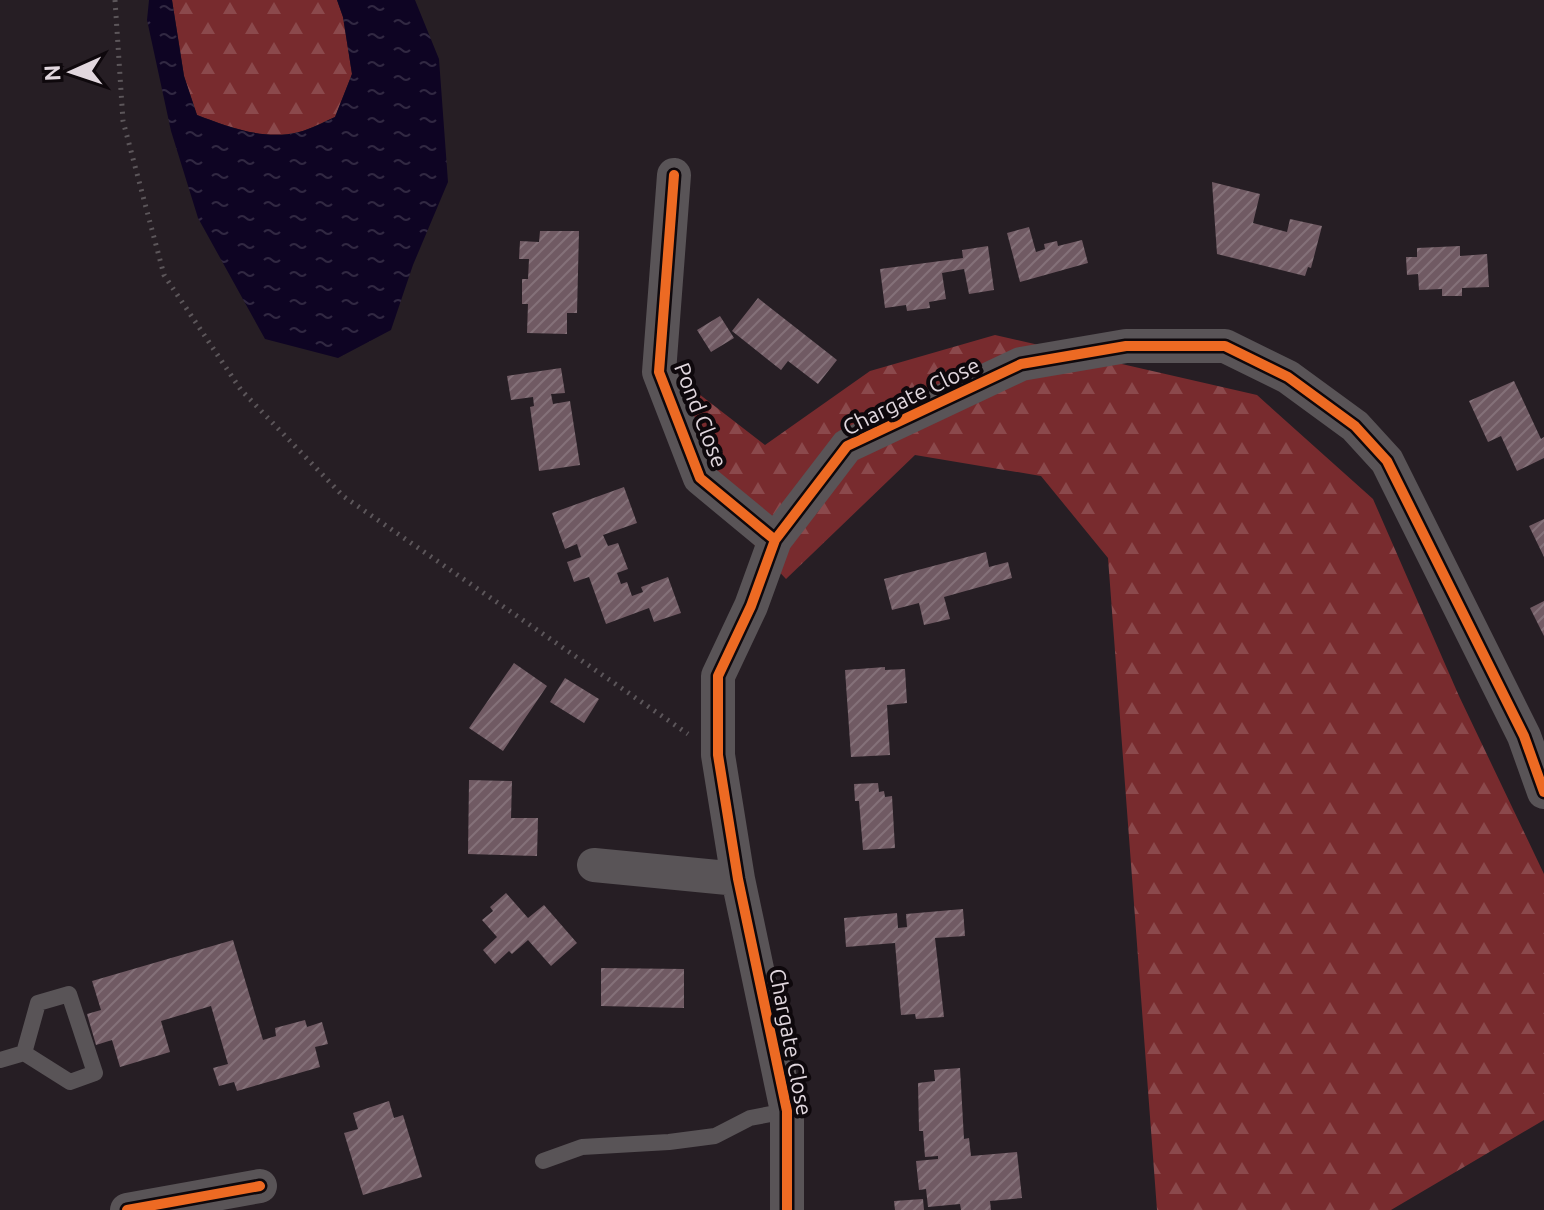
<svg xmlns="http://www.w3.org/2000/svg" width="1544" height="1210" viewBox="0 0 1544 1210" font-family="Ubuntu,sans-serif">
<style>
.forest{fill:url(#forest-firs)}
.water{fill:url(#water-ripples)}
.building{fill:url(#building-hatch)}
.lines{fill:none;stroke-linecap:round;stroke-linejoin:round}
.path{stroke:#5c565a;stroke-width:5;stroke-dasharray:2 6;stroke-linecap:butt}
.service{stroke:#595457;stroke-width:16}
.minor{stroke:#595457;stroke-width:34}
.cycleway-casing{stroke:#0e080c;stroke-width:15}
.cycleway{stroke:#ed6a23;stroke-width:10}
.labels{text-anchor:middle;stroke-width:8;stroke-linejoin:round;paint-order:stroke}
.street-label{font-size:22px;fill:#e1d7de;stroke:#0e080c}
</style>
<defs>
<pattern id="forest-firs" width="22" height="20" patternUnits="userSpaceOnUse" patternTransform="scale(2)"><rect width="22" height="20" fill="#782b2e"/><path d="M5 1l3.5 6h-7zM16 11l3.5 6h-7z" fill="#8b494c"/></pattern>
<pattern id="water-ripples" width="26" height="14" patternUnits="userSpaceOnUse" patternTransform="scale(2)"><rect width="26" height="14" fill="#0e0423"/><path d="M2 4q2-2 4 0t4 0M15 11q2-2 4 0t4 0" fill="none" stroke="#312842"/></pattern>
<pattern id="building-hatch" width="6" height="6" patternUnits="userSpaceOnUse" patternTransform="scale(2)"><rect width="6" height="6" fill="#705a63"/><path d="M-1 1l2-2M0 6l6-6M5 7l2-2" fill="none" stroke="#847179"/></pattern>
</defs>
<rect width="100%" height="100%" fill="#261e24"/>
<path class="forest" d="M172,0H337L343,17L352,74L335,117C323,122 311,129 299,132C265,141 229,127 197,115L184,76Z
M995,335L1257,395L1373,499L1459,696L1544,874V1120L1391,1210H1157L1108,558L1041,476L915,455L786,579L681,466L699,394L765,445L870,371Z"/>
<path class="water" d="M149,0H172L184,76L197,115C229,127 265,141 299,132C311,129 324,122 335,117L352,74L343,17L337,0H415L439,59L448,182L413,265L391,330L338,358L265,339L198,218L171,131L147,20Z"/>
<path class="building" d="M1212,182L1260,194L1253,223L1287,232L1290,219L1322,226L1311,268L1308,267L1305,276L1217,254Z
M1029,227L1036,252L1045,249L1044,244L1057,241L1058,246L1082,240L1088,263L1020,282L1007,233Z
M540,231H579L577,313H567V334L527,333L528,304H522V279H528L529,259H519L520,241L539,242Z
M988,246L994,290L969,294L964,269L942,273L946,299L929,302L930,308L907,311L906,305L885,308L880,269L963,258L962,250Z
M1460,246V256L1487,254L1489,287L1462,288V296H1442V289L1419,290L1418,274L1407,275L1406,257H1417V248Z
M758,298L837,360L818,384L788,361L781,370L732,331Z
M720,316L734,338L711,352L697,330Z
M561,368L565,393L551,394L553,404L570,401L580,465L539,471L530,407L534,406L533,397L511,400L507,376Z
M1514,381L1541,439L1544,437V458L1517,471L1501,436L1488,442L1469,401Z
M624,487L637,523L603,535L608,546L618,543L628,569L617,573L621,584L627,582L632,596L643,592L641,587L668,577L681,613L654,622L649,608L606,624L589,577L574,582L567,562L581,557L577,544L565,549L552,513Z
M1544,519V557L1529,526Z
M986,552L989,567L1008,562L1012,578L944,597L950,619L924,625L919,603L892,610L884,579Z
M1544,601V636L1530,608Z
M514,663L547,686L503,751L469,728Z
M885,667V670L905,669L907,703L887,705L890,755L851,757L845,670Z
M565,678L599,699L584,723L550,702Z
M469,780L512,781L511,818H538L537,856L468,854Z
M878,783L879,792L884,791L885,797L892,796L895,848L863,850L859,801H855L854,784Z
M506,893L528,918L544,905L577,943L551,966L528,940L512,954L509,951L495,964L483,950L497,937L482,920L493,911L490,907Z
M963,909L965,936L935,938L944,1017L916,1019L915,1014L901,1015L895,943L846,947L844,918L897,913L898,928L907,927L906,914Z
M233,940L263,1040L276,1036L275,1028L305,1020L307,1027L322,1022L328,1044L315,1047L320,1067L237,1091L234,1082L219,1086L213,1068L228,1064L211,1006L161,1021L170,1052L120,1067L112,1040L96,1045L87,1014L101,1010L92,981Z
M601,968L684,969V1008L601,1006Z
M960,1068L964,1139L969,1138L971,1156L1017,1152L1022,1198L990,1201L991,1210H961L960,1204L928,1207L926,1189L919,1190L916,1161L938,1159V1156L925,1157L923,1131H919L918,1083L935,1081L934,1070Z
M389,1101L394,1118L403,1115L422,1177L363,1195L344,1133L358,1129L353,1113Z
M923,1199L924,1210H895L894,1201Z"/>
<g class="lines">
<path class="path" d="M115,0L123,121L164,275L241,390L343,496L688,734"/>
<path class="service" d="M0,1060L24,1053L70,1082L95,1073L69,994L38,1003L24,1053
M543,1161L582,1147L669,1142L715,1136L750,1118L787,1111"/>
<path class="minor" d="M674,175L659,372L700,478L775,540
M594,865L738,879
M127,1210L260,1186
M787,1210V1111L738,879L718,755V676L751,606L775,540L847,446L1021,364L1126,346H1225L1288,377L1355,426L1387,461L1524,736L1544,792"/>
<g class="cycleway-casing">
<path id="cycleway" d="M674,175L659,372L700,478L775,540
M127,1210L260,1186
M787,1210V1111L738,879L718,755V676L751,606L775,540L847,446L1021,364L1126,346H1225L1288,377L1355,426L1387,461L1524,736L1544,792"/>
</g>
<use href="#cycleway" class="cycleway"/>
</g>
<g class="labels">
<g class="street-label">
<text transform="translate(911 396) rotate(-26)" y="8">Chargate Close</text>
<text transform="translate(701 415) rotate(69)" y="8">Pond Close</text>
<text transform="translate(791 1042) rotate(79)" y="8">Chargate Close</text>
</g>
</g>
<g transform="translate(72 72) rotate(267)" stroke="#0e080c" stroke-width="6" paint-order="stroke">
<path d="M0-6L14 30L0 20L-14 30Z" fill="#e1d7de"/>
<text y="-12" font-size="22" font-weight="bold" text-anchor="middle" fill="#e1d7de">N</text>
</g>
</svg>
